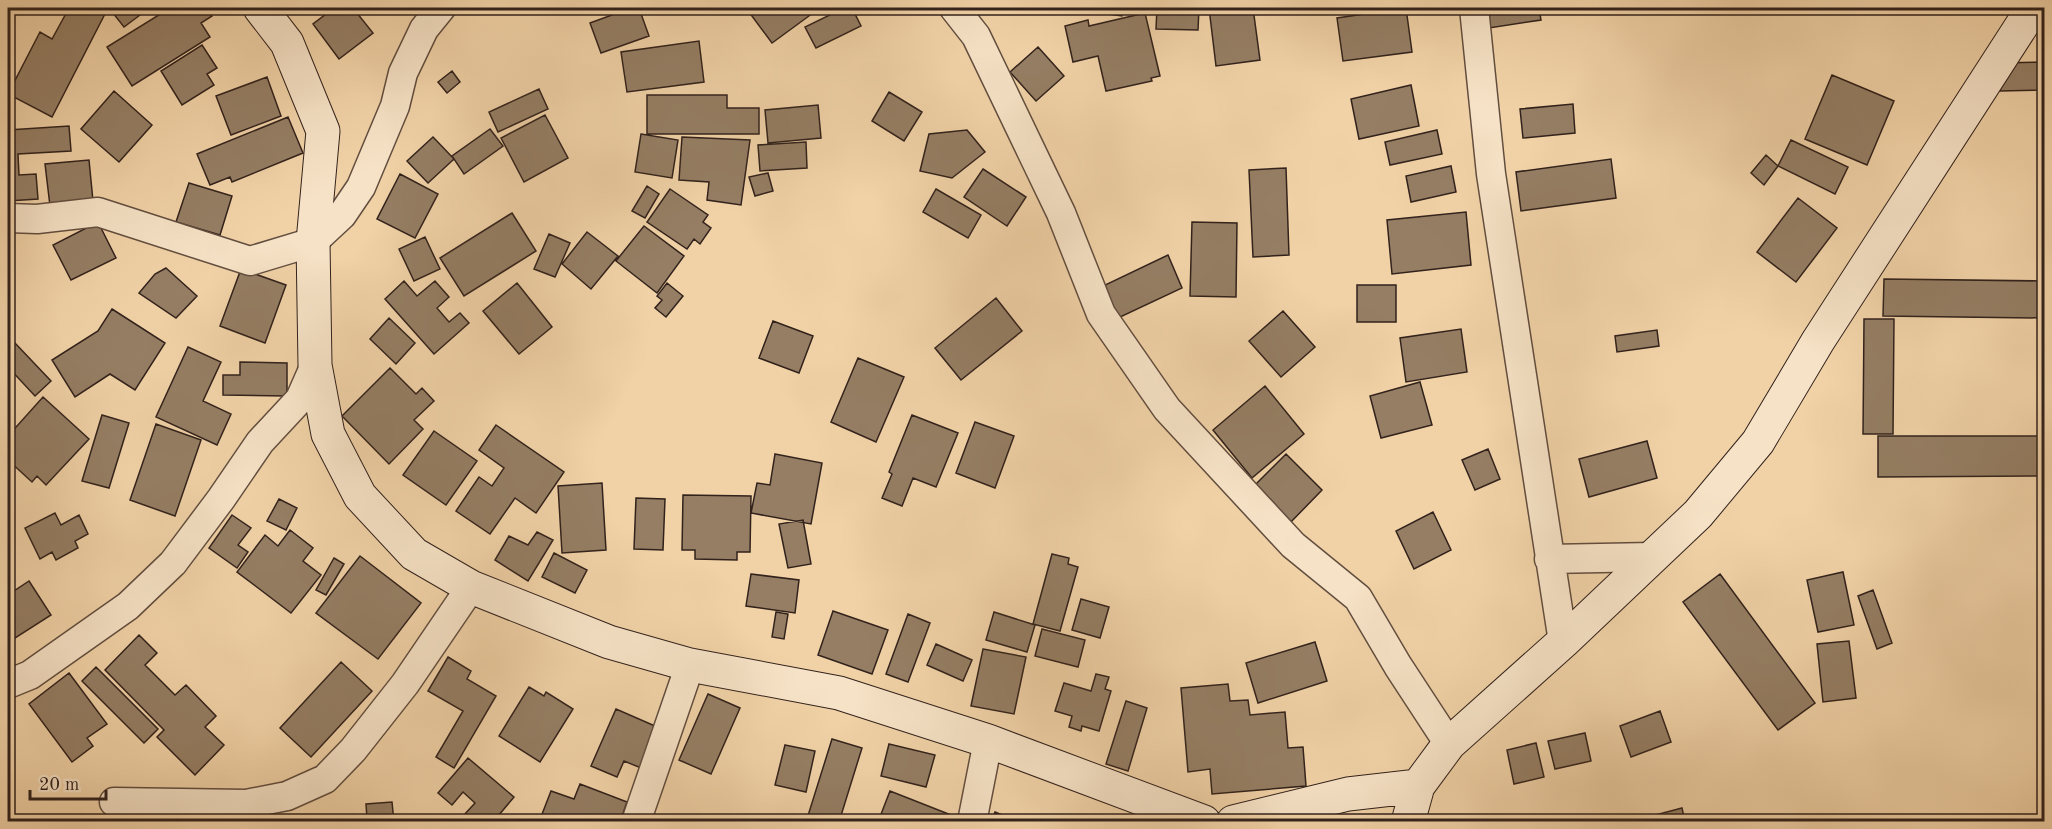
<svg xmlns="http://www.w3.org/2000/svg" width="2052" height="829" viewBox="0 0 2052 829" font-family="'Old Standard TT',serif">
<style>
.building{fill:#957e64;stroke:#32221c;stroke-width:1.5}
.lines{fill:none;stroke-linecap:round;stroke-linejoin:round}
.street-casing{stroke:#624e3f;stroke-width:31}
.secondary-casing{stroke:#32221c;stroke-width:35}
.street{stroke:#f6e2c6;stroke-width:28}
.secondary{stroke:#f6e2c6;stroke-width:33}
</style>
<rect width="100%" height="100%" fill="#f1d2a7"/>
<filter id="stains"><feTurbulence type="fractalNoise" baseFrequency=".00333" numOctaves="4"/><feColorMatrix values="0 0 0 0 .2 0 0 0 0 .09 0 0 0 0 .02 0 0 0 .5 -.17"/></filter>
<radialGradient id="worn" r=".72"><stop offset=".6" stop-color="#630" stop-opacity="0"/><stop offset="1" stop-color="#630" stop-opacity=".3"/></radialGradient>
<path class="building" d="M69,8H108L52,117L8,94L40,32L52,39Z
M109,8H140L144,12L124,27Z
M170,8H206L212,16L201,23L210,37L132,86L107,47Z
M334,8H353L373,33L339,59L313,24Z
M631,8H639L649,36L601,53L590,23Z
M746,8H808L813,13L772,43Z
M844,8H852L861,26L816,48L805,27Z
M1079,8H1124L1122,16L1079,10Z
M1157,8H1199L1198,30L1156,29Z
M1209,8H1253L1260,60L1216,66Z
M1406,8L1412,52L1343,61L1337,18Z
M1486,8H1539L1541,20L1489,28Z
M1145,13L1160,76L1151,78L1152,81L1106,91L1098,56L1073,62L1065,26L1088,20L1089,26Z
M2041,36H2044V71H2041Z
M699,41L704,82L627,92L621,52Z
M202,45L217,68L207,74L214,85L182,105L161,71Z
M1038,47L1064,76L1036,101L1010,72Z
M2040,62L2041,90L2000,91L1999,63Z
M452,71L460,82L447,93L438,82Z
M1832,75L1894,101L1867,165L1805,139Z
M267,77L281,116L231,135L216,96Z
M1411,85L1419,126L1359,139L1351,99Z
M539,89L548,109L498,132L489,112Z
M114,91L152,125L119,162L81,129Z
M889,92L922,112L904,141L872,121Z
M647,95H727V108H759V134H647Z
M1573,104L1575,133L1523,138L1520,109Z
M818,105L821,138L768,143L765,110Z
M545,115L568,158L524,182L501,138Z
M288,117L303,153L232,182L230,177L210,185L197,154Z
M69,126L71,151L18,154L19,175L36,174L38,199L8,201V130Z
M490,129L503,146L464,174L452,156Z
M967,130L985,152L952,178L920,171L929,134Z
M1437,130L1442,154L1390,165L1385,142Z
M641,134L678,140L672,178L635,172Z
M433,137L454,159L428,183L407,161Z
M682,137L750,140L741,205L707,200L709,182L679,180Z
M1791,140L1848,167L1835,194L1778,166Z
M806,142L807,168L760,171L758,145Z
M1766,155L1778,166L1764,185L1751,173Z
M1611,159L1616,198L1521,211L1516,172Z
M89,160L93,201L50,206L45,164Z
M1451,166L1456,192L1411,202L1406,176Z
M1286,168L1289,255L1253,257L1249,170Z
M983,169L1026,197L1007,226L964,197Z
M768,173L773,191L755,196L749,177Z
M400,174L438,194L415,238L377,219Z
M189,183L232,196L220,235L176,222Z
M647,186L659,194L645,218L632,211Z
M670,189L708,215L703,222L711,228L700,244L694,239L687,249L647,222Z
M936,189L981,215L968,238L923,212Z
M1798,198L1837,228L1796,282L1757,252Z
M1466,212L1471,265L1392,274L1387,220Z
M512,213L536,251L464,296L440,258Z
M98,222L116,258L71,280L53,245Z
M1192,222L1237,223L1236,297L1190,296Z
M644,226L684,256L657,293L616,261Z
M587,232L618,256L591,289L562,264Z
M549,234L570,243L555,277L534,269Z
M425,237L440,269L414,281L399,249Z
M1168,255L1182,288L1118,318L1103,286Z
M166,268L197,296L176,318L139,293L155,274Z
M241,269L286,285L265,343L220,326Z
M1884,279L2044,281V318L1883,316Z
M404,281L417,296L435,281L449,297L437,308L449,322L460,313L469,323L434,354L385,299Z
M517,283L552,327L519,354L483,311Z
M667,283L683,296L666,317L655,308L662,300L657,296Z
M1357,285H1396V322H1357Z
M996,298L1022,331L961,380L935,348Z
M112,309L165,343L135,390L110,374L75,397L52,360L98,331Z
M1283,311L1315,347L1281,377L1249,341Z
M389,318L415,343L396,364L370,339Z
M1864,319H1894L1893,434H1863Z
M773,321L813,336L799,373L759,358Z
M1461,329L1467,372L1406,382L1400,338Z
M1657,330L1659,346L1617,352L1615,336Z
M14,342L51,381L35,396L8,367V348Z
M188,347L221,362L203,401L231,414L217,445L156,417Z
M858,358L904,377L876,442L831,422Z
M240,362L287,363V396L223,395V375H240Z
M390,368L416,394L422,388L434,401L414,420L423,429L389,464L342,416Z
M1420,382L1432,425L1381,438L1370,396Z
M1265,386L1304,434L1252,478L1213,430Z
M43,397L89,439L46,485L37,476L32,482L8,460V436Z
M102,415L129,423L109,488L82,481Z
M912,415L958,433L936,487L913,478L902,506L882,498L892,474L889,472Z
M975,422L1014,436L995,488L956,473Z
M156,424L201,440L175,516L130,500Z
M496,425L564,472L536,513L515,498L490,534L456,511L479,477L492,486L504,468L479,450Z
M434,431L477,461L446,505L403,475Z
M1878,436H2044V476L1878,477Z
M1647,441L1657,478L1589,497L1579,459Z
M1488,449L1500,479L1475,490L1462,460Z
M775,454L822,463L811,524L751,513L757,483L770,485Z
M1286,454L1322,490L1289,524L1253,487Z
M602,483L606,550L562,553L558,486Z
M683,495L751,496L750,552H737V560L695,559V550H682Z
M636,498L665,499L663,550L634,549Z
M279,499L297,508L286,530L267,521Z
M1433,512L1451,550L1414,569L1396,531Z
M55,513L61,525L79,515L88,534L75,541L78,548L56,560L52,552L40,559L25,528Z
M232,515L251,528L238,545L248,552L237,568L209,548Z
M803,520L811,564L788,568L779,524Z
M290,530L313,548L303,561L321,575L291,613L237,572L265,535L278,546Z
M537,532L553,540L528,581L495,560L509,536L528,545Z
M554,553L587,570L575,593L542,577Z
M1052,554L1069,558L1068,564L1078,567L1060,631L1033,624Z
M360,556L421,603L378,659L316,613Z
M334,558L344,564L326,595L316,590Z
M1843,572L1854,625L1818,632L1807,580Z
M751,574L799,580L795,613L746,606Z
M1720,574L1815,703L1778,730L1683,602Z
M29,581L51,615L12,640L8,633V595Z
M1873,590L1892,643L1877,649L1858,596Z
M1081,599L1109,607L1100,638L1072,630Z
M833,611L888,630L872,674L818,655Z
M776,612L788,614L784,639L772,637Z
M994,612L1035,625L1027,652L986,640Z
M908,614L930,623L908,682L886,674Z
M1042,629L1085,640L1078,667L1035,656Z
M139,635L157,653L145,665L175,695L186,685L216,716L205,727L224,745L195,775L157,737L164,730L105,670Z
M1849,641L1856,698L1823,702L1817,644Z
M1315,642L1327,681L1258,703L1246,663Z
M936,644L972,660L963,681L927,665Z
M983,649L1026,657L1014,714L971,706Z
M448,657L471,671L467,679L496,696L454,768L436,757L463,711L428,691Z
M341,662L372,691L311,757L280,728Z
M96,667L158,729L144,743L82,681Z
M69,673L107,724L87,738L93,746L72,762L29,704Z
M1096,674L1109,677L1105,689L1111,691L1099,731L1082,726L1081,731L1069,727L1072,716L1055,711L1064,683L1091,691Z
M1228,684L1230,701L1248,700L1250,715L1285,712L1288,748L1303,747L1306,786L1212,794L1210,769L1188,772L1181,688Z
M529,687L544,696L546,692L573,709L540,762L499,736Z
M708,694L740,708L711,774L679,760Z
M1126,701L1147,708L1128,771L1106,764Z
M616,709L664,730L646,770L624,761L617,777L591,766Z
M1660,711L1671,742L1631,757L1620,726Z
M1585,733L1591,761L1555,769L1548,741Z
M832,739L862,748L839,822H806Z
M1536,743L1544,777L1514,784L1507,750Z
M889,744L935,755L926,787L881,776Z
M785,745L815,751L806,792L775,785Z
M468,758L514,797L493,822H471L464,815L475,803L463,792L452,805L438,793Z
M580,784L627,802L620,822H539L551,791L574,799Z
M890,791L951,815L949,822H878Z
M392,802L394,822H356L367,819L366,804Z
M1682,808L1685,822H1645L1644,818Z
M995,812L1019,822H991Z"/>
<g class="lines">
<g class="street-casing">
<path id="street" d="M954,8L976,36L1061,213L1101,314L1167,409L1293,545L1358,598L1398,666L1449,744
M1474,8L1491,174L1563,642
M8,218L37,219L98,212L250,261L313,242L342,215L361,187L395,106L403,73L424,29L441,8
M1549,559L1652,557
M8,684L30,675L128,606L173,563L221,499L260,442L300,399L315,365
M114,802L246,804L287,796L325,779L353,750L405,684L471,587
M636,822L690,665
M972,822L988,741"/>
</g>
<g class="secondary-casing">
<path id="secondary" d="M260,8L287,43L323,131L313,242L315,365L328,434L360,496L414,554L471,587L609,642L690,665L839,693L988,741L1204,822
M1233,822L1348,794L1418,786
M1408,822L1418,786L1449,744L1563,642L1698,514L1758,442L1818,341L2033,8"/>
</g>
<use href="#street" class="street"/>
<use href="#secondary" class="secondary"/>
</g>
<rect width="2052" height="829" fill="none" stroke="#f1d2a7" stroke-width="30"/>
<rect x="9" y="9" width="2034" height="811" fill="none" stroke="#32221c" stroke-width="3"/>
<rect x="15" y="15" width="2022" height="799" fill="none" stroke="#32221c" stroke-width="1.5"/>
<path d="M30 790v9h76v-9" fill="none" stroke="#32221c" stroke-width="3"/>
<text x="39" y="790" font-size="18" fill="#32221c" stroke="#f6e2c6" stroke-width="4.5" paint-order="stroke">20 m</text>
<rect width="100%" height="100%" filter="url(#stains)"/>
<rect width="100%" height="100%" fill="url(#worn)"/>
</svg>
